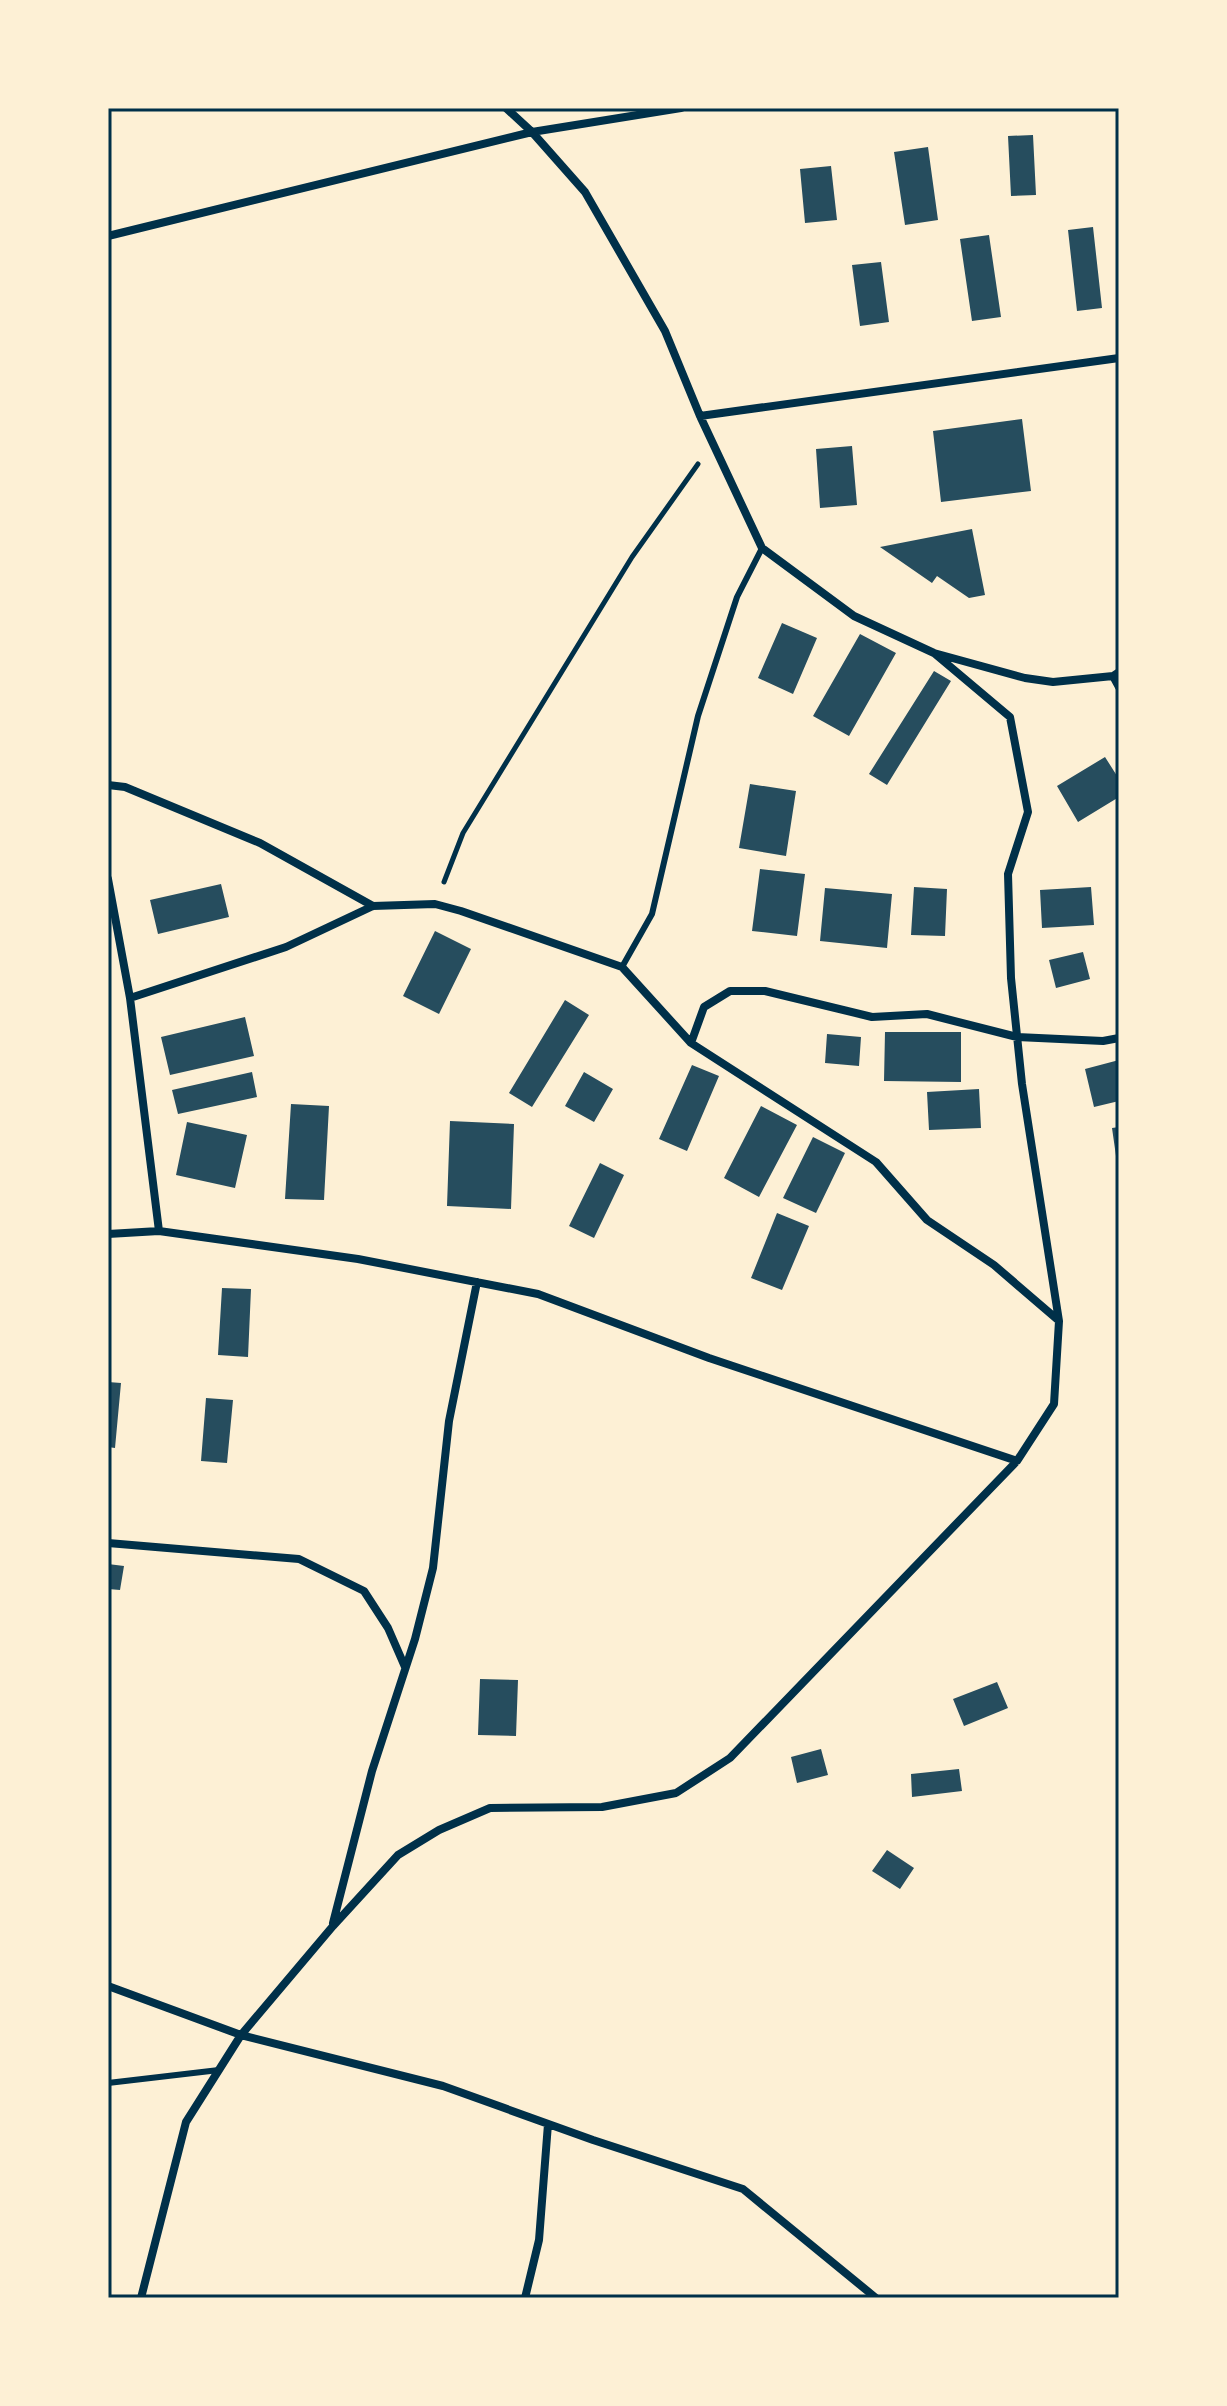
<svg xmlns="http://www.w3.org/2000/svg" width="1227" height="2406" viewBox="0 0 1227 2406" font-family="'IBM Plex Sans',sans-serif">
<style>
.building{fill:#264d5e}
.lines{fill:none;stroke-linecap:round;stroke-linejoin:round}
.path{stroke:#003049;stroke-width:5}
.service{stroke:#003049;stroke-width:6}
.minor{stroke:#003049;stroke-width:8}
.neatline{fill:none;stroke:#003049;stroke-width:3}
</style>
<rect width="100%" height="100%" fill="#fdf0d5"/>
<path class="building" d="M1033,135L1036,195L1011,196L1008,136Z
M928,147L938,220L905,225L894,152Z
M831,166L837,220L805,223L800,169Z
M1093,227L1102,308L1077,311L1068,230Z
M989,235L1001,317L972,321L960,239Z
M881,262L889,322L860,326L852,265Z
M1022,419L1031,491L941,502L933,431Z
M852,446L857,505L820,508L816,449Z
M972,529L985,595L969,598L937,576L932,583L880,547Z
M782,623L817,638L793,694L758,678Z
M860,634L896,653L849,736L813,716Z
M934,671L951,681L887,785L869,774Z
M1105,757L1119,779V797L1078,822L1057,786Z
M750,784L796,791L786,856L739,848Z
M760,869L805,874L797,936L752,931Z
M221,884L229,917L158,934L150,900Z
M914,887L947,889L945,936L911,935Z
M1091,887L1094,925L1042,928L1040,890Z
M825,888L892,894L887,948L820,941Z
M435,931L471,949L439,1014L403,996Z
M1083,952L1090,979L1056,988L1049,960Z
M565,1000L589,1015L532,1107L509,1093Z
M245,1017L254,1056L170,1075L161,1037Z
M885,1032H961V1082L884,1081Z
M827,1034L861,1037L859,1066L825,1063Z
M1119,1060V1101L1094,1107L1085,1069Z
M692,1065L719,1076L687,1151L659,1139Z
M252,1072L257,1097L178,1114L172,1090Z
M584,1072L613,1089L594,1122L565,1106Z
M979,1089L981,1128L929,1130L927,1092Z
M291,1104L329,1106L324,1200L285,1199Z
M761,1106L797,1125L759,1197L724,1178Z
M450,1121L514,1124L511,1209L447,1206Z
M187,1122L247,1135L235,1188L176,1175Z
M1119,1127V1163H1117L1112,1128Z
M813,1137L845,1153L816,1213L783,1198Z
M600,1163L624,1175L594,1238L569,1226Z
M777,1213L809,1226L782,1290L751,1278Z
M222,1288L251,1289L248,1357L218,1355Z
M108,1382L121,1383L115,1448L108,1447Z
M206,1398L233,1400L227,1463L201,1461Z
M108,1564L124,1566L120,1590L108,1589Z
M480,1679L518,1680L516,1736L478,1735Z
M997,1682L1008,1708L964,1726L953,1699Z
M821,1749L828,1775L797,1783L791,1757Z
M959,1769L962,1791L912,1797L911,1774Z
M887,1850L914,1868L900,1889L872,1871Z"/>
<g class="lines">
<path class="path" d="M444,882L463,833L632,557L698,464"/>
<path class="service" d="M622,967L652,914L698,716L737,597L762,548
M108,2083L219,2070"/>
<path class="minor" d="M506,108L532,132L585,192L665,331L700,416L762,548L854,616L934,653L1025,678L1053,682L1113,676L1119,672
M108,236L532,132L681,108
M700,416L1119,358
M1113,676L1119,687
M108,785L125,787L260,843L373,906
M108,879L130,998L159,1231
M130,998L286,947L373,906L435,904L461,911L622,967L691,1043L876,1162L927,1220L994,1265L1058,1320
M691,1043L704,1007L730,991H765L872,1017L927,1014L1017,1037L1103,1041L1119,1038
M108,1234L159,1231L358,1259L538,1294L709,1358L1017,1461
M108,1543L299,1559L364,1591L388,1628L405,1667
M333,1923L372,1771L415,1639L433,1568L449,1421L477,1282
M108,1986L241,2035L443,2086L593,2140L743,2189L876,2298
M141,2298L186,2122L241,2035L333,1926L398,1855L439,1830L490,1808L602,1807L676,1793L730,1758L1017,1461L1054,1404L1059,1321L1022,1084L1011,978L1008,874L1028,812L1010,717L934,653
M525,2298L539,2240L548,2124"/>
</g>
<rect width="1227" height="2406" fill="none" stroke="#fdf0d5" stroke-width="220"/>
<rect x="110" y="110" width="1007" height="2186" class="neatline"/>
</svg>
